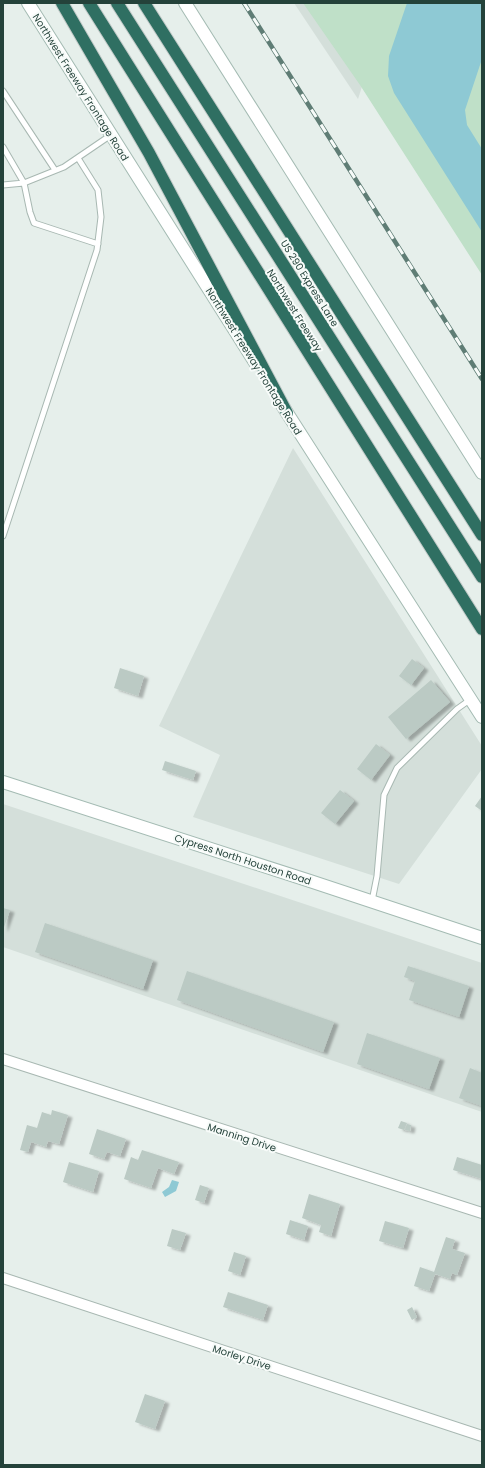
<svg xmlns="http://www.w3.org/2000/svg" width="485" height="1468" viewBox="0 0 485 1468" font-family="Poppins,sans-serif">
<style>
.built{fill:#d4dfda}
.green{fill:#bfe0c8}
.water{fill:#8ec9d4}
.building{fill:#bbcac4;filter:url(#shadow)}
.lines{fill:none;stroke-linecap:round;stroke-linejoin:round}
.service-casing{stroke:#a8b8b2;stroke-width:7}
.minor-casing{stroke:#a8b8b2;stroke-width:12}
.secondary-casing{stroke:#a4bbb3;stroke-width:14}
.motorway-casing{stroke:#c2cac8;stroke-width:14}
.service{stroke:#fff;stroke-width:5}
.minor{stroke:#fff;stroke-width:10}
.secondary{stroke:#fff;stroke-width:12}
.motorway{stroke:#2f6f62;stroke-width:12}
.rail-casing{stroke:#5f7d75;stroke-width:4.5}
.rail{stroke:#f7fbf9;stroke-width:3;stroke-dasharray:9;stroke-linecap:butt}
.labels{text-anchor:middle;stroke-width:4;stroke-linejoin:round;paint-order:stroke}
.street-label{font-size:10px;fill:#24423a;stroke:#f7fbf9}
</style>
<defs>
<filter id="shadow"><feDropShadow dx="4.5" dy="2.5" stdDeviation="1" flood-color="#0004"/></filter>
</defs>
<rect width="100%" height="100%" fill="#e6efeb"/>
<path class="built" d="M294,3H389L358,99Z
M293,448L482,746V769L399,884L193,817L220,755L159,726Z
M3,804L482,963V1112L3,947Z"/>
<path class="green" d="M303,3H482V275L360,85Z"/>
<path class="water" d="M407,3H482V59L465,110L467,125L482,149V232L394,93L388,76L389,56Z
M172,1180L179,1182L176,1191L165,1197L162,1192L169,1187Z"/>
<path class="building" d="M412,659L424,668L411,685L399,676Z
M120,668L144,676L138,696L114,688Z
M431,680L450,702L406,739L388,717Z
M376,744L390,755L371,780L357,769Z
M165,761L196,771L193,780L162,770Z
M340,790L354,801L335,824L321,813Z
M482,796V811L475,806Z
M3,908L10,910L3,930Z
M45,923L153,960L143,989L35,952Z
M408,966L469,986L459,1017L409,1000L415,981L404,977Z
M187,971L334,1022L323,1052L177,1000Z
M367,1033L440,1058L429,1089L357,1064Z
M470,1068L482,1073V1106L459,1098Z
M52,1110L68,1115L59,1144L48,1141L46,1147L31,1142L28,1152L20,1150L27,1125L37,1128L42,1112L51,1115Z
M401,1121L407,1123L404,1130L398,1128Z
M407,1124L411,1125L410,1131L405,1130Z
M97,1129L126,1139L120,1156L107,1152L104,1159L89,1154Z
M142,1150L179,1162L174,1174L158,1168L151,1188L124,1179L131,1157L138,1160Z
M457,1157L482,1165V1179L453,1170Z
M69,1162L99,1171L93,1192L63,1182Z
M200,1185L209,1188L204,1203L195,1200Z
M309,1194L340,1204L331,1236L319,1232L321,1225L302,1218Z
M290,1220L308,1226L304,1240L286,1234Z
M385,1221L409,1228L403,1248L379,1241Z
M172,1229L186,1233L180,1250L167,1246Z
M446,1237L455,1240L452,1249L465,1253L457,1275L452,1273L450,1279L435,1274L429,1291L414,1286L420,1267L434,1272Z
M234,1252L246,1256L240,1275L228,1271Z
M228,1292L268,1305L263,1320L223,1307Z
M412,1307L417,1317L412,1320L407,1310Z
M145,1394L165,1401L155,1429L135,1422Z"/>
<g class="lines">
<g class="service-casing">
<path id="service" d="M3,91L55,170
M3,147L24,183L30,212L34,223L98,244
M3,185L24,183L64,167L111,135
M3,536L97,250L101,217L98,190L78,158
M372,901L377,876L384,795L397,768L457,709L471,699"/>
</g>
<g class="minor-casing">
<path id="minor" d="M3,1059L482,1213
M3,1278L482,1436"/>
</g>
<g class="secondary-casing">
<path id="secondary" d="M28,3L256,364
M185,3L482,473
M282,405L482,717
M3,782L310,881L482,938"/>
</g>
<g class="motorway-casing">
<path id="motorway" d="M62,3L149,153L287,413
M89,3L482,629
M117,3L482,577
M144,3L482,535"/>
</g>
<use href="#service" class="service"/>
<use href="#minor" class="minor"/>
<use href="#secondary" class="secondary"/>
<use href="#motorway" class="motorway"/>
<g class="rail-casing">
<path id="rail" d="M244,3L482,379"/>
</g>
<use href="#rail" class="rail"/>
</g>
<g class="labels">
<g class="street-label">
<text transform="translate(81 87) rotate(58)" y="4">Northwest Freeway Frontage Road</text>
<text transform="translate(310 283) rotate(58)" y="4">US 290 Express Lane</text>
<text transform="translate(295 310) rotate(58)" y="4">Northwest Freeway</text>
<text transform="translate(254 361) rotate(58)" y="4">Northwest Freeway Frontage Road</text>
<text transform="translate(243 859) rotate(18)" y="4">Cypress North Houston Road</text>
<text transform="translate(242 1137) rotate(18)" y="4">Manning Drive</text>
<text transform="translate(242 1357) rotate(18)" y="4">Morley Drive</text>
</g>
</g>
<rect width="485" height="1468" fill="none" stroke="#24423a" stroke-width="8"/>
</svg>
